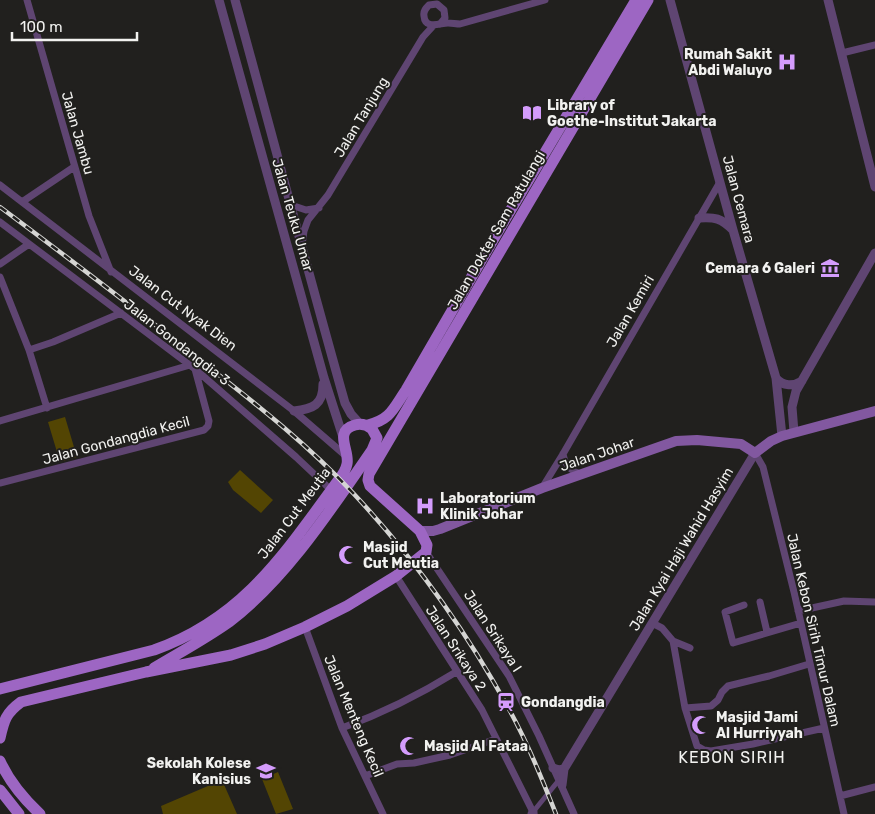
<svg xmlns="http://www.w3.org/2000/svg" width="875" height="814" viewBox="0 0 875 814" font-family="Rubik,sans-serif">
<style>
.green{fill:#534503}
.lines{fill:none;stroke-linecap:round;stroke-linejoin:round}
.pedestrian{stroke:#5f4572;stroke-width:5}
.minor{stroke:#5f4572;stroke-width:7}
.tertiary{stroke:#5f4572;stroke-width:9}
.secondary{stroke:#8258a0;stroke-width:10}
.primary{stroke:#9d66c3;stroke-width:11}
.rail-casing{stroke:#d5d5d3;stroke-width:4.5}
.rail{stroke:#21201e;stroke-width:2.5;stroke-dasharray:8;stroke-linecap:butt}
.labels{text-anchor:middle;stroke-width:4;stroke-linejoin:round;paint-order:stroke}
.poi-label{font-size:14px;font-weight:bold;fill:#f2f2f0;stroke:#21201e;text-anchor:start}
.street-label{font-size:14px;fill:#f2f2f0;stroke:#21201e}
.quarter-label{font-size:16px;letter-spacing:1px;fill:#f2f2f0;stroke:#21201e}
</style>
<rect width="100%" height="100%" fill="#21201e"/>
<path class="green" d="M65,417L77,457L60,462L48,422Z
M240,470L273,500L261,513L233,490L228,482Z
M278,772L293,809L276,814L262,779Z
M222,780L237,814H163L161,806Z"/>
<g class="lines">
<path class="pedestrian" d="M533,812L559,780"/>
<path class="minor" d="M27,0L89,216L111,272
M440,24L445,18L444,10L437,4L429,5C426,8 423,11 424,16C425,30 440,23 448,23C452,23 456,24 460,24L545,0
M842,53L875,45
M0,185L294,411L346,456
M22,202L74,167
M291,205L306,210L319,208
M0,222L195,369L296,457L331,490
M302,245L304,231L308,220L328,195L423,37L434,25
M0,264L29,244
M0,277L29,350L47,408
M29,350L53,342L121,313
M0,421L190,365
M755,453L763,467L794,592L844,814
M563,454C565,465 570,471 581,474
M0,483L204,430L208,426L209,421L195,369
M542,488L563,454L720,182
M426,552L509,676L539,736L574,814
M396,576L482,710L534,814
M760,602L767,632
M744,605L725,612L733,643L801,623
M798,611L844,601L875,602
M652,623L662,628L673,641L685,708L697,746L704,750L711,751L753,744L824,728
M305,627L342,728L383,814
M673,641L690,648
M685,708L711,706L718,700L722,692L728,686L769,676L809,664
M342,728C383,713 419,695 456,672
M365,776L397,764L414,763L450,755L496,739
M840,796L875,787"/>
<path class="tertiary" d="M219,0L324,378L343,437
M235,0C272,134 307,269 345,403L351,414L360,424
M670,0L733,230L776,378L782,436
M828,0L875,187
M699,218C715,217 721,218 733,230
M776,378C783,387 794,386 802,381
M294,411C313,409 323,405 323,384
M794,432L792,407L796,391L875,253
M553,768L559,770L564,769
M562,785L564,769L755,453
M532,814L533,812"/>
<path class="secondary" d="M420,531H433L440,529L542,488L676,441L697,440L741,444L755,453L771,441L782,436L875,411"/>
<path class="primary" d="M368,425C391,419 393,409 406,390L500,228L636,0
M0,689L154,650C245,618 286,551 340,478C343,474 346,469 347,464C350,451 333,431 355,425C362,423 367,425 372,429L377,438L372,450C332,508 286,579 229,622C205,639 179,653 154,668
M0,738C4,720 6,713 21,702L146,672L231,655L265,644L305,627L347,606L396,576L426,552L427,545L420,531L370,486L368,480L369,474L648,0
M0,761C9,781 24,799 40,814
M0,790L19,814"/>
<g class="rail-casing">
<path id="rail" d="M0,207C71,260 141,313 210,368C260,407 309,446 353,493C414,558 467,632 510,711C528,744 542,779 556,814"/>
</g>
<use href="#rail" class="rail"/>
</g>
<defs>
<g id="hospital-bare" transform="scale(1.5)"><path d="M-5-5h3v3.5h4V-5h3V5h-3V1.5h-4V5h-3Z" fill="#d49cfc" stroke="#21201e" stroke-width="2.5" paint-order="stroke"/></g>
<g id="library-bare" transform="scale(1.5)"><path d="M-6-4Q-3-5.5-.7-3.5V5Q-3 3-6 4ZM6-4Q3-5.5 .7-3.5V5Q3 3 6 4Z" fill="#d49cfc" stroke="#21201e" stroke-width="2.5" paint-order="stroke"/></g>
<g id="museum-bare" transform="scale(1.5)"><path d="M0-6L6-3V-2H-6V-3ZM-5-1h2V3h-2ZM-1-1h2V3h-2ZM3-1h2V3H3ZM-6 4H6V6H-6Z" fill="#d49cfc" stroke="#21201e" stroke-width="2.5" paint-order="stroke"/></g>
<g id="mosque-bare" transform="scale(1.5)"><path d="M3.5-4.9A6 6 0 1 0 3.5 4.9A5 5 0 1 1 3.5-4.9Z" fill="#d49cfc" stroke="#21201e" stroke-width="2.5" paint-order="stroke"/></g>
<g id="station-bare" transform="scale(1.5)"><path d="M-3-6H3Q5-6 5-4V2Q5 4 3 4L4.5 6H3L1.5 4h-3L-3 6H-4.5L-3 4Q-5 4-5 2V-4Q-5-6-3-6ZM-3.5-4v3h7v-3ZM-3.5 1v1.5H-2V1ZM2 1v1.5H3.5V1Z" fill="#d49cfc" stroke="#21201e" stroke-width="2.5" paint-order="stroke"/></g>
<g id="school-bare" transform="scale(1.5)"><path d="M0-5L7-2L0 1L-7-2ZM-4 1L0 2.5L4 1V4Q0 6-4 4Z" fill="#d49cfc" stroke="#21201e" stroke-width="2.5" paint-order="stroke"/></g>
</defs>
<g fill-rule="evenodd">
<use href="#hospital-bare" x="787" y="62"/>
<use href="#library-bare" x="532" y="113"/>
<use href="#museum-bare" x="830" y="268"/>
<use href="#hospital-bare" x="425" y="506"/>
<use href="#mosque-bare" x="348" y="555"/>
<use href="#station-bare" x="506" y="702"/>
<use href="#mosque-bare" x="701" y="725"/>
<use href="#mosque-bare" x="409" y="746"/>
<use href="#school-bare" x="266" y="771"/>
</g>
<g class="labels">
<g class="poi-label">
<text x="772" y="59" text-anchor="end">Rumah Sakit<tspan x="772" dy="16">Abdi Waluyo</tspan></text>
<text x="547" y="110">Library of<tspan x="547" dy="16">Goethe-Institut Jakarta</tspan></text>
<text x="815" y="273" text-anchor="end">Cemara 6 Galeri</text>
<text x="440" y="503">Laboratorium<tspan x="440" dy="16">Klinik Johar</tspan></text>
<text x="363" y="552">Masjid<tspan x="363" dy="16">Cut Meutia</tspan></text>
<text x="521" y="707">Gondangdia</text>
<text x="716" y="722">Masjid Jami<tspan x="716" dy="16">Al Hurriyyah</tspan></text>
<text x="424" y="751">Masjid Al Fataa</text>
<text x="251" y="768" text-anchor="end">Sekolah Kolese<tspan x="251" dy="16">Kanisius</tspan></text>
</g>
<g class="street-label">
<text transform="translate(361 117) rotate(-59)" y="5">Jalan Tanjung</text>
<text transform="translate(78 133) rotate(74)" y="5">Jalan Jambu</text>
<text transform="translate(739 199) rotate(75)" y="5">Jalan Cemara</text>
<text transform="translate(293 215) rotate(74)" y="5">Jalan Teuku Umar</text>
<text transform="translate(496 230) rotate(-60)" y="5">Jalan Dokter Sam Ratulangi</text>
<text transform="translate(183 308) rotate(37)" y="5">Jalan Cut Nyak Dien</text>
<text transform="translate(630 311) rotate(-60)" y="5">Jalan Kemiri</text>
<text transform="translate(177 342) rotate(38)" y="5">Jalan Gondangdia 3</text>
<text transform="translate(116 440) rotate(-15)" y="5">Jalan Gondangdia Kecil</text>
<text transform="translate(597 454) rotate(-19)" y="5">Jalan Johar</text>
<text transform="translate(294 513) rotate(-53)" y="5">Jalan Cut Meutia</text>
<text transform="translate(681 549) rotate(-59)" y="5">Jalan Kyai Haji Wahid Hasyim</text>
<text transform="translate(814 630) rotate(77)" y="5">Jalan Kebon Sirih Timur Dalam</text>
<text transform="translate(493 631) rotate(57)" y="5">Jalan Srikaya I</text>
<text transform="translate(456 648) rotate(57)" y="5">Jalan Srikaya 2</text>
<text transform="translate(354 716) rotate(67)" y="5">Jalan Menteng Kecil</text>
</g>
<g class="quarter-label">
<text x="732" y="763">KEBON SIRIH</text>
</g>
</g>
<path d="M12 32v8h125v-8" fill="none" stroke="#f2f2f0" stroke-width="2.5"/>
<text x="20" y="32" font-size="15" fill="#f2f2f0" stroke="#21201e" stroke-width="4" paint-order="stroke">100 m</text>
</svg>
